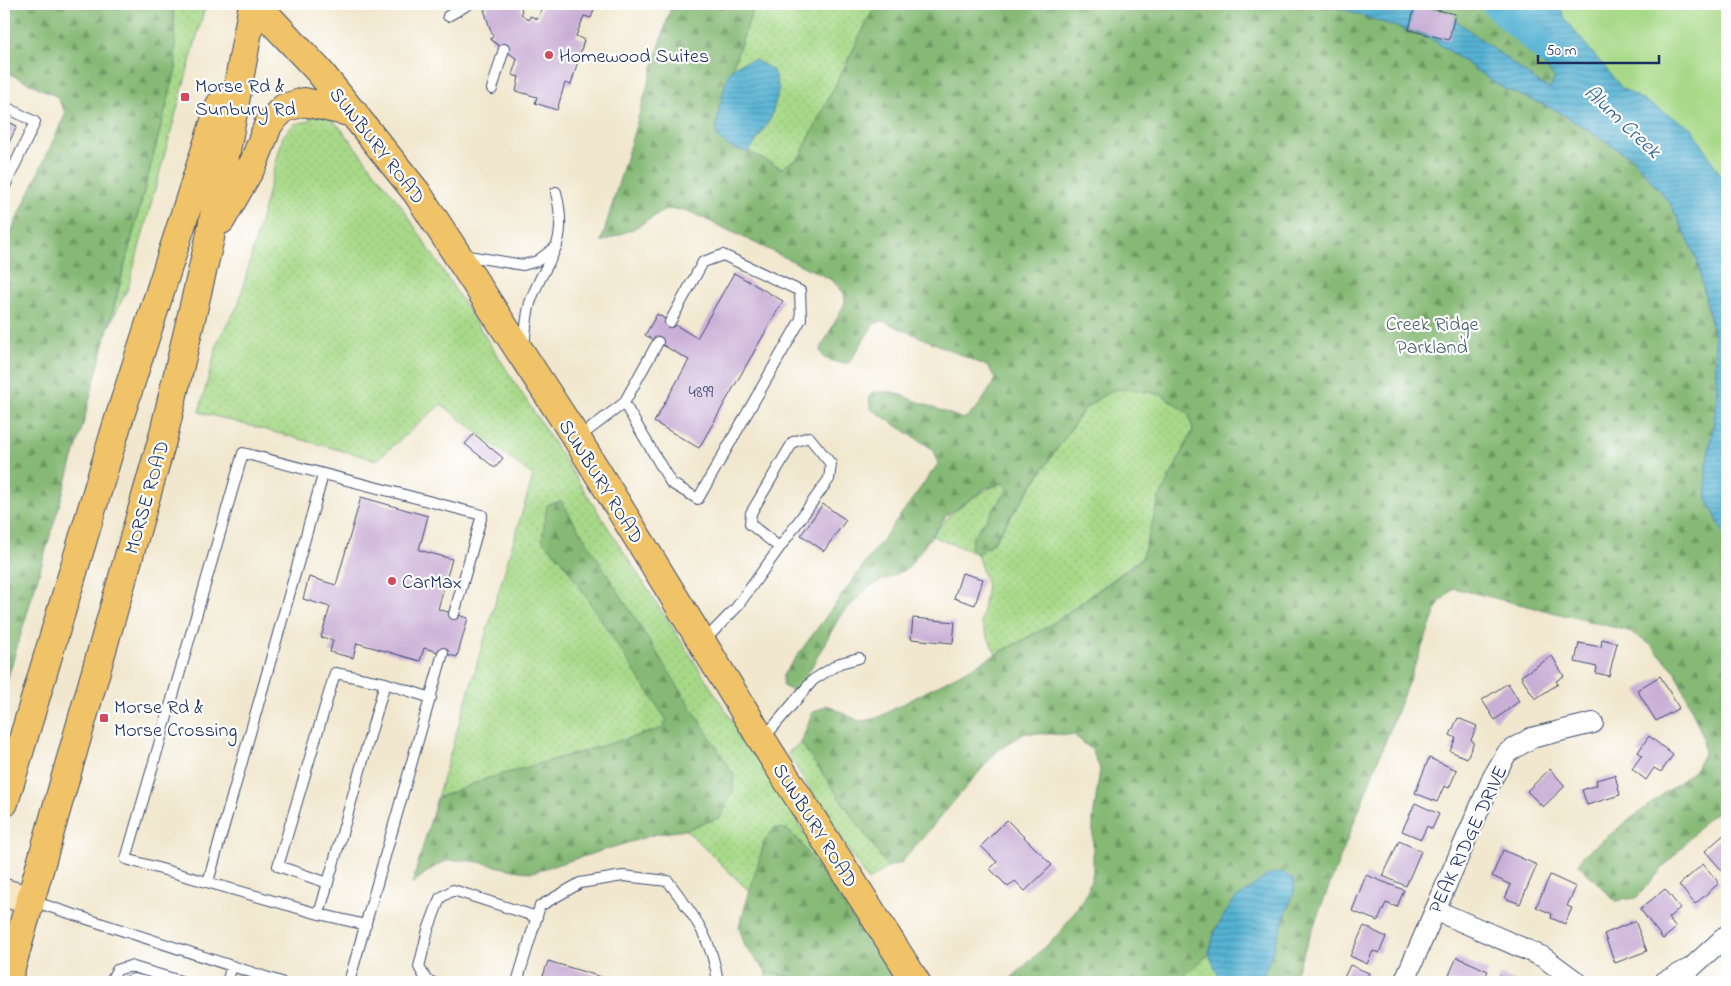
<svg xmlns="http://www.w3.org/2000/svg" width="1731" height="986" viewBox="0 0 1731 986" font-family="'Indie Flower',sans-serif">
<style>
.grass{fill:url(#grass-dots);stroke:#618473}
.forest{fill:url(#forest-firs);stroke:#507469}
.park{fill:#a7d988;stroke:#618473}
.water{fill:url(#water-rules);stroke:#387098}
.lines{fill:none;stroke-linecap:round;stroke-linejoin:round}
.river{stroke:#55b2d3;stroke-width:29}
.building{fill:#c9aed5}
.service-casing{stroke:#3b4b6f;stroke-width:12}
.minor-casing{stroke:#3b4b6f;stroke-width:22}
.secondary-casing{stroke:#3b4b6f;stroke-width:30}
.primary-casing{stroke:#3b4b6f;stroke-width:30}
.service{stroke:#fff;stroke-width:10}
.minor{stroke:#fff;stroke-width:20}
.secondary{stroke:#f9e7c3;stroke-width:28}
.primary{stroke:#f1c369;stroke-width:28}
.poi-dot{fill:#d1495b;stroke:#fff;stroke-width:2}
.labels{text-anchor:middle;stroke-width:4.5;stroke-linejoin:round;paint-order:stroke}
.number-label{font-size:18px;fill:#464f7c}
.poi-label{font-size:20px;fill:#1b2f5e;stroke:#fff;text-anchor:start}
.street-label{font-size:20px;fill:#1b2f5e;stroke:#fff}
.park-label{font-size:20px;fill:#45626b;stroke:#fff}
.water-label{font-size:21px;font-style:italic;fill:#2f5d87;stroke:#fff}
</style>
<defs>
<pattern id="grass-dots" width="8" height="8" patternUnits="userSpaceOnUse" patternTransform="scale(1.25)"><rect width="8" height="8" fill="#a7d988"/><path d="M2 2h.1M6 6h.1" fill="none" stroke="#8fbb78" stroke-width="1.8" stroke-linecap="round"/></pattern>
<pattern id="forest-firs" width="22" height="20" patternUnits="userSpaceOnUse" patternTransform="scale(1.25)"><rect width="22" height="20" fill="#85b974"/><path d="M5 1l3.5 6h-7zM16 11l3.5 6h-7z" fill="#6c9762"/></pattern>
<pattern id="water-rules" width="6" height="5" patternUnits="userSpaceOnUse" patternTransform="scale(1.25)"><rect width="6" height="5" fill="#55b2d3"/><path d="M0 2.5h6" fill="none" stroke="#4691ae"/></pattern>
</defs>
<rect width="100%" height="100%" fill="#fff"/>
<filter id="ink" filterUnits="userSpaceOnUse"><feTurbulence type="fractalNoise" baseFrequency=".02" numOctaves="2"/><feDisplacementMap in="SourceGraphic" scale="10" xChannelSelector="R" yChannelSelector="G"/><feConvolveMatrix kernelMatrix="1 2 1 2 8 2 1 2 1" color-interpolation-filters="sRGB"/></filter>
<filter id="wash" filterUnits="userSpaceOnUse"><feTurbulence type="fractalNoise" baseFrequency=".0096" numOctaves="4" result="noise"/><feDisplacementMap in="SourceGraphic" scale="20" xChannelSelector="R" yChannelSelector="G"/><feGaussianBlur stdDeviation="1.12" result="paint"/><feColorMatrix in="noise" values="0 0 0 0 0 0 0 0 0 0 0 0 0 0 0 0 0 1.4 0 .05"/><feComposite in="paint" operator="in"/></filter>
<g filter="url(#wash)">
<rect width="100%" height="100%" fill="#f1e7ce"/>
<path class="grass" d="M173,4H205V7L128,288L109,326L176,69Z
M755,4H876L799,158L782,168L749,152L771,117L731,71Z
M311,111L326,116L338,125L400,204L845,896L903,982H896L799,841L786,829L765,840L750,892L686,830L721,817L561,501L542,540L562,560L668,721L661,729L486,779L437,798L533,476L441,404L377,460L199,412L219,338L238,306L283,136L294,124L309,121Z
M1132,389L1162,395L1189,414L1193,430L1159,499L1142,558L1049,626L996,654L981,623L987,585L977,554L994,542L1085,408L1112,390Z
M1003,483L1008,490L973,537L970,551L932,536C950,512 974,493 1003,483Z
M801,743L888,867L868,881L787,753Z
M1209,954L1221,982H1180L1185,975Z
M767,973L829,982H767Z"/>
<path class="forest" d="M4,4H173L176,69L81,432L4,691V247L66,113L56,96L4,71Z
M672,4H755L731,71L716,126L732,149L749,152L781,168L799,158L876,4H1315L1339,8L1430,38L1501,87L1556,110L1632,158L1670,203L1697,259L1715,341L1717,400L1706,470L1707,499L1727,540V804L1707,819L1636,898L1615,901L1579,865L1582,856L1695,770L1704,754L1703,737L1676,672L1651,645L1629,631L1454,588L1439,603L1292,982H1261L1295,889L1215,931L1209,954L1185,975L1180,982H1007L1060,933L1087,893L1093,872V820L1100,769L1092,750L1074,735L1025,733L997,751L901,863L888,867L801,743L812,713L827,705L859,721L875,719L1049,626L1133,566L1142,558L1159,499L1193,430L1189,414L1162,395L1132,389L1112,390L1085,408L993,542L977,554L970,551L973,537L1008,490L1003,483L986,488L946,516L907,569L869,587L840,616L797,693L783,686V675L938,464L934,450L871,409L869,398L873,392H893L963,419C978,411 987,394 995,379L989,367L883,321L874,324L849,363H839L824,358L820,350L845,303L844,293L832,280L686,210L667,209L633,229L601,242Z
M1415,4H1509L1529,47L1555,78L1550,89L1536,81L1454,19Z
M561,501L734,775L733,791L721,817L686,830L656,834L533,872C504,872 476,856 448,861C436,863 421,877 412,884L437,798L486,779L661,729L667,721L562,560L542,540L547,505Z
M774,828L786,829L799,841L896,982H829L767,973L745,946L739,927L765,840Z"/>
<path class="park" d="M1496,4H1727V217Z"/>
<path class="water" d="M1315,4L1418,5L1454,19L1536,81L1550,89L1555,78L1529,47L1509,4H1559L1566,21L1622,88L1692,128L1727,186V540L1707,499L1706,470L1717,400L1715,341L1697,259L1670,203L1632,158L1556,110L1501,87L1430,38L1339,8Z
M755,60L773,70L779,89L771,118L749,152C738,150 725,147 718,137C713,129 725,80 730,72C736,63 746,62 755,60Z
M1282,872L1293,879L1295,889L1261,982H1221L1209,954L1215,931L1233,901L1268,875Z"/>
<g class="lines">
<path class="river" d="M1496,4L1548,51"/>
</g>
<g id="blocks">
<path class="building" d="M488,4H521L522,15L529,20L530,16L538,19L543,4H596L591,18L584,16L576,36L584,40L571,85L565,83L557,110L535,103L537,97L516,91L519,77L512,75L517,59L490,39L493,37L484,10H486Z
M1415,5L1455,14L1449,40L1409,30Z
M4,120L17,126L4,153Z
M734,273L783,301L699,448L654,422L689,360L645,335L657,314L697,338Z
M474,434L503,458L495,468L465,444Z
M361,497L428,516L419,550L452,559L438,609L468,618L457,657L424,648L420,661L357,643L353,658L330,652L333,640L321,637L330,607L303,599L309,577L336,585Z
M823,504L846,520L824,551L801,535Z
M962,573L983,579L975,605L954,598Z
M913,618L955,622L953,643L911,639Z
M1602,639L1617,643L1609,676L1596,673L1597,667L1575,662L1579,643L1601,647Z
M1552,656L1564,676L1556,681L1558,684L1535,699L1521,676Z
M1660,676L1679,708L1656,721L1637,690Z
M1508,683L1519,701L1495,720L1482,700Z
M1458,718L1477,726L1471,740L1474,742L1467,758L1450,751L1456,738L1450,735Z
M1649,736L1673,755L1661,772L1654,768L1646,780L1632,769L1642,755L1638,752Z
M1429,758L1457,770L1449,788L1444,786L1437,802L1415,793Z
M1550,769L1565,786L1543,807L1527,791Z
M1615,775L1620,795L1587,805L1582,790L1597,785L1596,780Z
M1415,803L1439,814L1432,829L1427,826L1421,839L1402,831Z
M1007,820L1052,865L1025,891L1015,881L1008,887L990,869L997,862L981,846Z
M1727,832V870L1724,873L1705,851Z
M1399,841L1421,851L1406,886L1383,876Z
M1503,850L1537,865L1520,904L1505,898L1511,885L1492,876Z
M1703,864L1719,883L1695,904L1679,885Z
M1366,875L1404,890L1397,907L1386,903L1378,921L1352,911Z
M1550,875L1576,887L1567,906L1572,908L1565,924L1551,918L1552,914L1536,907Z
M1665,889L1680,908L1668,918L1676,928L1663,939L1640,909Z
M1635,921L1647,951L1615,963L1604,934Z
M1364,926L1386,937L1379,953L1373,951L1367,964L1350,956Z
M1457,957L1488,971L1483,982H1446Z
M548,961L618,982H541Z
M1350,965L1369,973L1365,982H1342Z
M1500,975L1516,982H1496Z"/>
</g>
</g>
<g filter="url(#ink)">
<use href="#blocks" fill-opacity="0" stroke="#3b4b6f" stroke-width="1"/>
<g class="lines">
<g class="service-casing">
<path id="service" d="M448,16L469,4
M492,89L504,49
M4,106L35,122L4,188
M462,255L523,265L537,261L557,246
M524,346C526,332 526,316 530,303C546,255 570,251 556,192
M624,403L658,342
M578,438L624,403L671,483L698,499L801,319L800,291L723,255L703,262L670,322
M703,642L736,608L829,479L831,464L809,437L793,442L751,513L750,524L779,547
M763,739L813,680L840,663L859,658
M208,882L323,475
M328,883L278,866L335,673L385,683L431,698
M32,901L281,982
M319,914L385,683
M366,925L319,914L126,859L243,453L482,515L454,614
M110,982L117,970L130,966L184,982
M126,982L134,979L147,982
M227,982L232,966
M349,982L443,653
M432,982L427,981L419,967L428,930L440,898L453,890L537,917
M517,982L540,906L580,883L623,876L668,881C694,916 712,938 718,982"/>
</g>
<g class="minor-casing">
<path id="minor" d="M1435,910L1543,957L1577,982
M1404,982L1493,777L1507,753L1531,738L1593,723
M1664,982L1691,968L1727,935"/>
</g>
<g class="secondary-casing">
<path id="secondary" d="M4,893L30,900"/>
</g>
<g class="primary-casing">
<path id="primary" d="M256,4L319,71L417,193L577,439L762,740L916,982
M221,220L254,162L269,123L284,108L304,102L354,113
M4,803L117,425L220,105
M7,982L163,437L210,238L253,4"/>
</g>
<use href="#service" class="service"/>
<use href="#minor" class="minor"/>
<use href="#secondary" class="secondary"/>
<use href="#primary" class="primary"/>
</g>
</g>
<g class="poi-dot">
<circle cx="549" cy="55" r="5"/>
<rect x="180" y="92" width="10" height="10" rx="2.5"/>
<circle cx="392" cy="581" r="5"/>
<rect x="99" y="713" width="10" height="10" rx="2.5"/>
</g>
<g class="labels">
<g class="number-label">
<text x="701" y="397">4899</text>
</g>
<g class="poi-label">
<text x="559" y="62">Homewood Suites</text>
<text x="195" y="92">Morse Rd &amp;<tspan x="195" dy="23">Sunbury Rd</tspan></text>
<text x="402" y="588">CarMax</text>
<text x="114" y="713">Morse Rd &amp;<tspan x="114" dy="23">Morse Crossing</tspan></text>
</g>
<g class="street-label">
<text transform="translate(378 145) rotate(52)" y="7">SUNBURY ROAD</text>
<text transform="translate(602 481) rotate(58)" y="7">SUNBURY ROAD</text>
<text transform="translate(146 497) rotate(-74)" y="7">MORSE ROAD</text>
<text transform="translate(816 825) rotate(58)" y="7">SUNBURY ROAD</text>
<text transform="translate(1467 839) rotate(-65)" y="7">PEAK RIDGE DRIVE</text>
</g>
<g class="park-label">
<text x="1432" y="330">Creek Ridge<tspan x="1432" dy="23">Parkland</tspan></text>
</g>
<g class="water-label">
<text transform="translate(1623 121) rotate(43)" y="7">Alum Creek</text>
</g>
</g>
<rect width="1731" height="986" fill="none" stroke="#fff" stroke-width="20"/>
<path d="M1538 55v8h121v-8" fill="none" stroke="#1b2f5e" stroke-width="2.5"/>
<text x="1546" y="55" font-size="15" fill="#1b2f5e" stroke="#ffffff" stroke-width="4" paint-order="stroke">50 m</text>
</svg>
